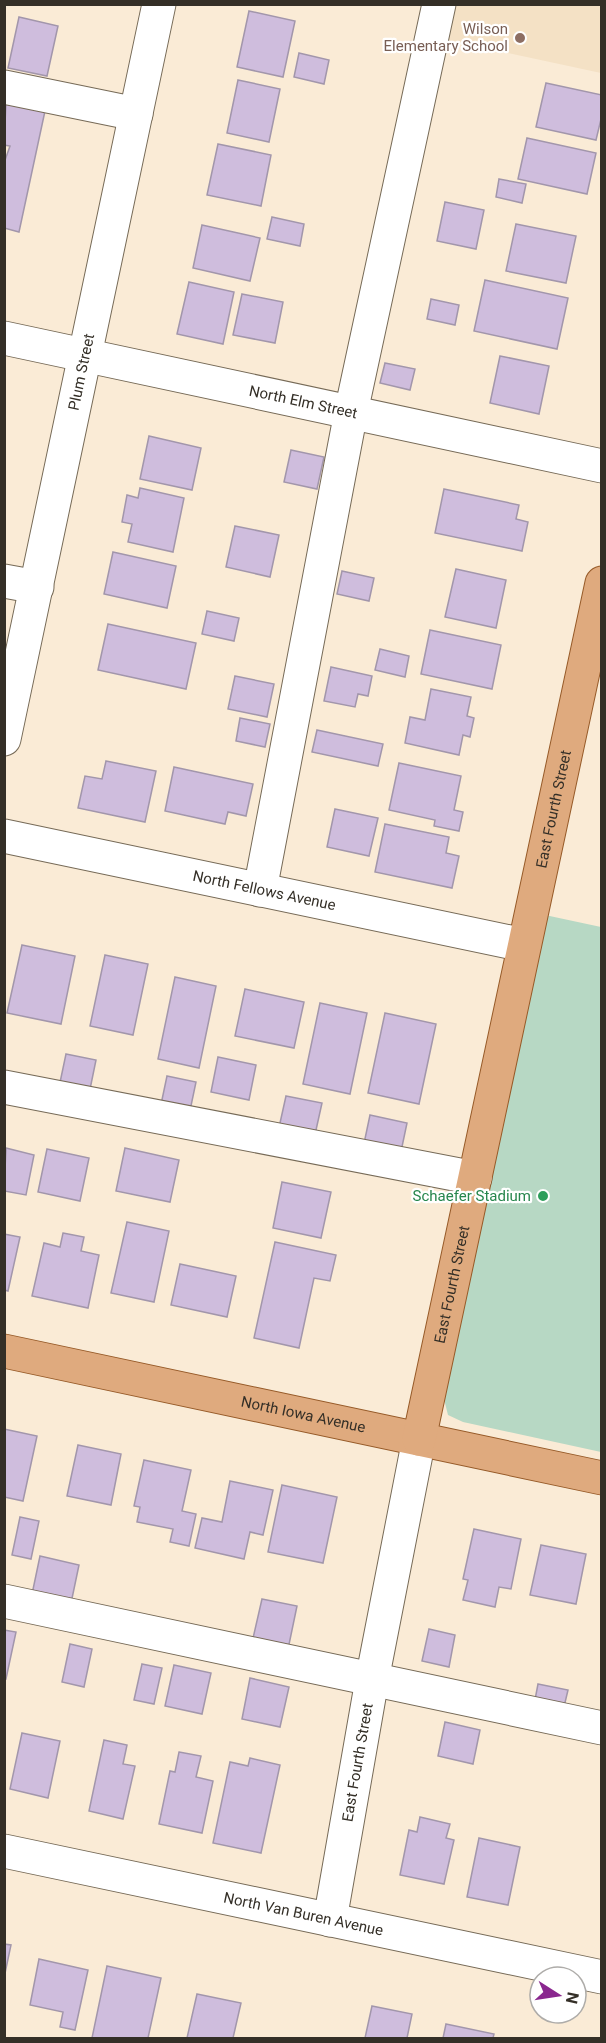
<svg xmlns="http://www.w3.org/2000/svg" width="606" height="2043" viewBox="0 0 606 2043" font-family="Roboto,sans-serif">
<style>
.built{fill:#f4e1c5}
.green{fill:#b7d8c4}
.building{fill:#cfbddd;stroke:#a296ab;stroke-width:1.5}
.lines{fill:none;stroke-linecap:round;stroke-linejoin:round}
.minor-casing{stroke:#766a57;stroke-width:35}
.major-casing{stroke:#965a28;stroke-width:35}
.minor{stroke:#fff;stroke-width:33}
.major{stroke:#dfaa7e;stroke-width:33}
.education-dot{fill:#8d6e63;stroke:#fff;stroke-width:2}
.leisure-dot{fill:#2e9e5b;stroke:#fff;stroke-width:2}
.labels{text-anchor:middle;stroke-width:4.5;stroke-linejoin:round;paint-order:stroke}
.education-label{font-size:15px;fill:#785e54;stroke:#fff;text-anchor:end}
.street-label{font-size:15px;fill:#342f27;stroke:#fff}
.leisure-label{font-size:15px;fill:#27864d;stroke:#fff;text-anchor:end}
</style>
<rect width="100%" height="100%" fill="#faebd6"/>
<path class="built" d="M439,5H601V73L442,39Z"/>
<path class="green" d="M545,915L601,927V1452L463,1422L448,1415L443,1395Z"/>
<path class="building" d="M249,11L295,21L283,77L237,67Z
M19,17L58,26L47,76L8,68Z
M299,53L329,60L324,84L294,77Z
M238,80L280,89L269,142L227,133Z
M546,83L602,95V115L596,140L536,127Z
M6,102L45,111L19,232L4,228V163L10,146L4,145Z
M527,138L596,153L587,194L518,179Z
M218,144L271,155L261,206L207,195Z
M499,179L526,184L522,203L496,197Z
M445,202L484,210L476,249L437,241Z
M272,217L304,224L300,246L267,239Z
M516,224L576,236L566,283L506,271Z
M202,225L260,238L250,281L193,268Z
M485,280L568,298L557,349L474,331Z
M189,282L234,292L223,344L177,334Z
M242,294L283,302L275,343L233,335Z
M431,299L459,305L455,325L427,319Z
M500,356L549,366L539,414L490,403Z
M385,363L415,369L410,390L380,383Z
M149,436L201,448L192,490L140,479Z
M291,450L324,457L317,489L284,482Z
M140,488L184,498L173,552L128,542L132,524L122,522L127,495L138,498Z
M444,489L519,505L516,519L528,522L522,551L435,533Z
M235,526L279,535L270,577L226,567Z
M113,552L176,566L167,608L104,594Z
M456,569L506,580L496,628L445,617Z
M342,571L374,578L369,601L337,594Z
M207,611L239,618L234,641L202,634Z
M108,624L196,643L186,689L98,670Z
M430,630L501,645L492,689L421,674Z
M380,649L409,656L405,677L375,670Z
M331,667L372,676L368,696L358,694L355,707L324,701Z
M235,676L274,684L267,717L228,709Z
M431,689L471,697L467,716L474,718L470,737L463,735L459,755L405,743L410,717L425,720Z
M240,718L270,724L265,747L236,741Z
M317,730L383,744L378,766L312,752Z
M106,761L156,771L145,822L78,808L85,776L102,779Z
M399,763L461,776L454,810L463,812L459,831L434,826L435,820L389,810Z
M174,767L253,784L246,816L228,812L225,824L165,811Z
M335,809L378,818L369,856L327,847Z
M385,824L449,837L446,853L459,856L452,888L375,872Z
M22,945L75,956L61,1024L7,1013Z
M105,955L148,964L133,1035L90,1026Z
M175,977L216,986L199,1068L158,1059Z
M245,989L304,1002L294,1048L235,1036Z
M320,1003L367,1013L350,1094L303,1084Z
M385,1013L436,1024L419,1104L368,1093Z
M66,1054L96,1060L88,1099L58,1092Z
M218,1057L256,1065L249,1100L211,1092Z
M167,1076L196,1082L188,1120L159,1114Z
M286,1096L322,1103L314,1139L278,1132Z
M370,1115L407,1123L399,1161L362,1153Z
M6,1148L34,1155L26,1195L4,1191Z
M125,1148L179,1160L170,1202L116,1191Z
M47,1149L89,1158L80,1201L38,1192Z
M282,1182L331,1192L321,1238L273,1228Z
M127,1222L169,1231L154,1302L111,1293Z
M63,1233L84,1237L81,1251L99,1255L88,1308L32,1296L44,1243L60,1247Z
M4,1234L20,1237L8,1291L4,1290Z
M275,1242L336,1255L330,1281L314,1278L299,1348L254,1338Z
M180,1264L236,1276L227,1317L171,1305Z
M4,1429L37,1436L23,1501L4,1497Z
M78,1445L121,1454L111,1505L67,1496Z
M144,1460L191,1470L182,1511L196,1514L189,1546L170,1542L173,1529L137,1522L140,1507L134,1506Z
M230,1481L273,1490L263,1535L250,1532L244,1559L195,1548L202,1518L222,1522Z
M282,1485L337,1497L323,1563L268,1552Z
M20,1517L39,1521L31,1559L12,1555Z
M474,1529L521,1539L511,1589L499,1587L495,1607L463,1600L468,1580L463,1579Z
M541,1545L586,1554L576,1604L530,1595Z
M40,1556L79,1565L70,1608L31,1599Z
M262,1599L297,1606L287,1654L251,1647Z
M429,1629L455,1635L449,1667L422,1661Z
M4,1630L16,1632L6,1679L4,1678Z
M70,1644L92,1649L84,1687L62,1682Z
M142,1664L162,1668L154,1704L134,1700Z
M174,1665L211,1673L202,1714L165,1706Z
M250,1678L289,1687L280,1727L242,1719Z
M538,1684L568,1690L563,1711L534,1705Z
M445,1722L480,1730L473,1764L438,1756Z
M22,1733L60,1741L48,1798L10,1789Z
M104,1740L127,1745L123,1764L135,1766L123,1819L89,1811Z
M179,1752L201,1756L196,1777L213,1781L202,1833L159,1824L170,1771L175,1772Z
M250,1758L280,1765L261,1853L213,1843L230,1762L248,1766Z
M420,1817L450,1824L446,1838L454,1840L444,1884L400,1875L409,1830L417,1832Z
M479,1838L520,1847L508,1905L467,1897Z
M4,1944L11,1945L4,1978Z
M39,1959L88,1970L75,2030L60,2027L63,2012L30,2005Z
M107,1966L161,1978L148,2038H92Z
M197,1994L241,2003L233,2038H187Z
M372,2006L412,2014L407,2038H365Z
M446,2024L494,2034L493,2038H443Z"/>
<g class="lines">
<g class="minor-casing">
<g id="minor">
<path d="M4,87L136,114"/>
<path id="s1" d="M4,338L602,466"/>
<path d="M4,581L37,587"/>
<path id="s2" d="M4,739L159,4"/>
<path id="s3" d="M4,836L524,945"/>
<path d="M260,890L351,412L439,4"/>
<path d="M4,1087L475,1178"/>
<path d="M4,1601L602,1728"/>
<path id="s4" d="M4,1851L602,1977"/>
<path id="s5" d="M330,1920L372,1680L419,1439"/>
</g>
</g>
<g class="major-casing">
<g id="major">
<path id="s6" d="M4,1351L602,1478"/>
<path id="s7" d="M419,1439L602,583"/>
</g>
</g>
<use href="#minor" class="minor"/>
<use href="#major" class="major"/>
</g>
<circle class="education-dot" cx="520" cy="38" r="6"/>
<circle class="leisure-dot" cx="543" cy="1196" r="6"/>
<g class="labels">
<g class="education-label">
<text x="508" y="34">Wilson<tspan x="508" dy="17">Elementary School</tspan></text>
</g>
<g class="street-label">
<text dy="5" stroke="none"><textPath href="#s2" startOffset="375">Plum Street</textPath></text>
<text dy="5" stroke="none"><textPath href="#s1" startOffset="306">North Elm Street</textPath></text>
<text dy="5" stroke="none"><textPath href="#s7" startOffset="644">East Fourth Street</textPath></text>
<text dy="5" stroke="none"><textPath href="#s3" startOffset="266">North Fellows Avenue</textPath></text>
<text dy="5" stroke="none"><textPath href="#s7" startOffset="158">East Fourth Street</textPath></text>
<text dy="5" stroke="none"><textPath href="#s6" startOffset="306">North Iowa Avenue</textPath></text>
<text dy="5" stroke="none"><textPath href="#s5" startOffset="160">East Fourth Street</textPath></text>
<text dy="5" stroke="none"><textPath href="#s4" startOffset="306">North Van Buren Avenue</textPath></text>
</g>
<g class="leisure-label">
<text x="531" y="1201">Schaefer Stadium</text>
</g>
</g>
<rect width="606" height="2043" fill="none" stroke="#342f27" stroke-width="12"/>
<g transform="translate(558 1995) rotate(102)"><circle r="28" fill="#ffffff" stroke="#aeaca9" stroke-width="1.5"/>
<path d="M0-4.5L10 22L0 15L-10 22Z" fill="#8a278f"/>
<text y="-9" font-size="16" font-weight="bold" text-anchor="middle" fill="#342f27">N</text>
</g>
</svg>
